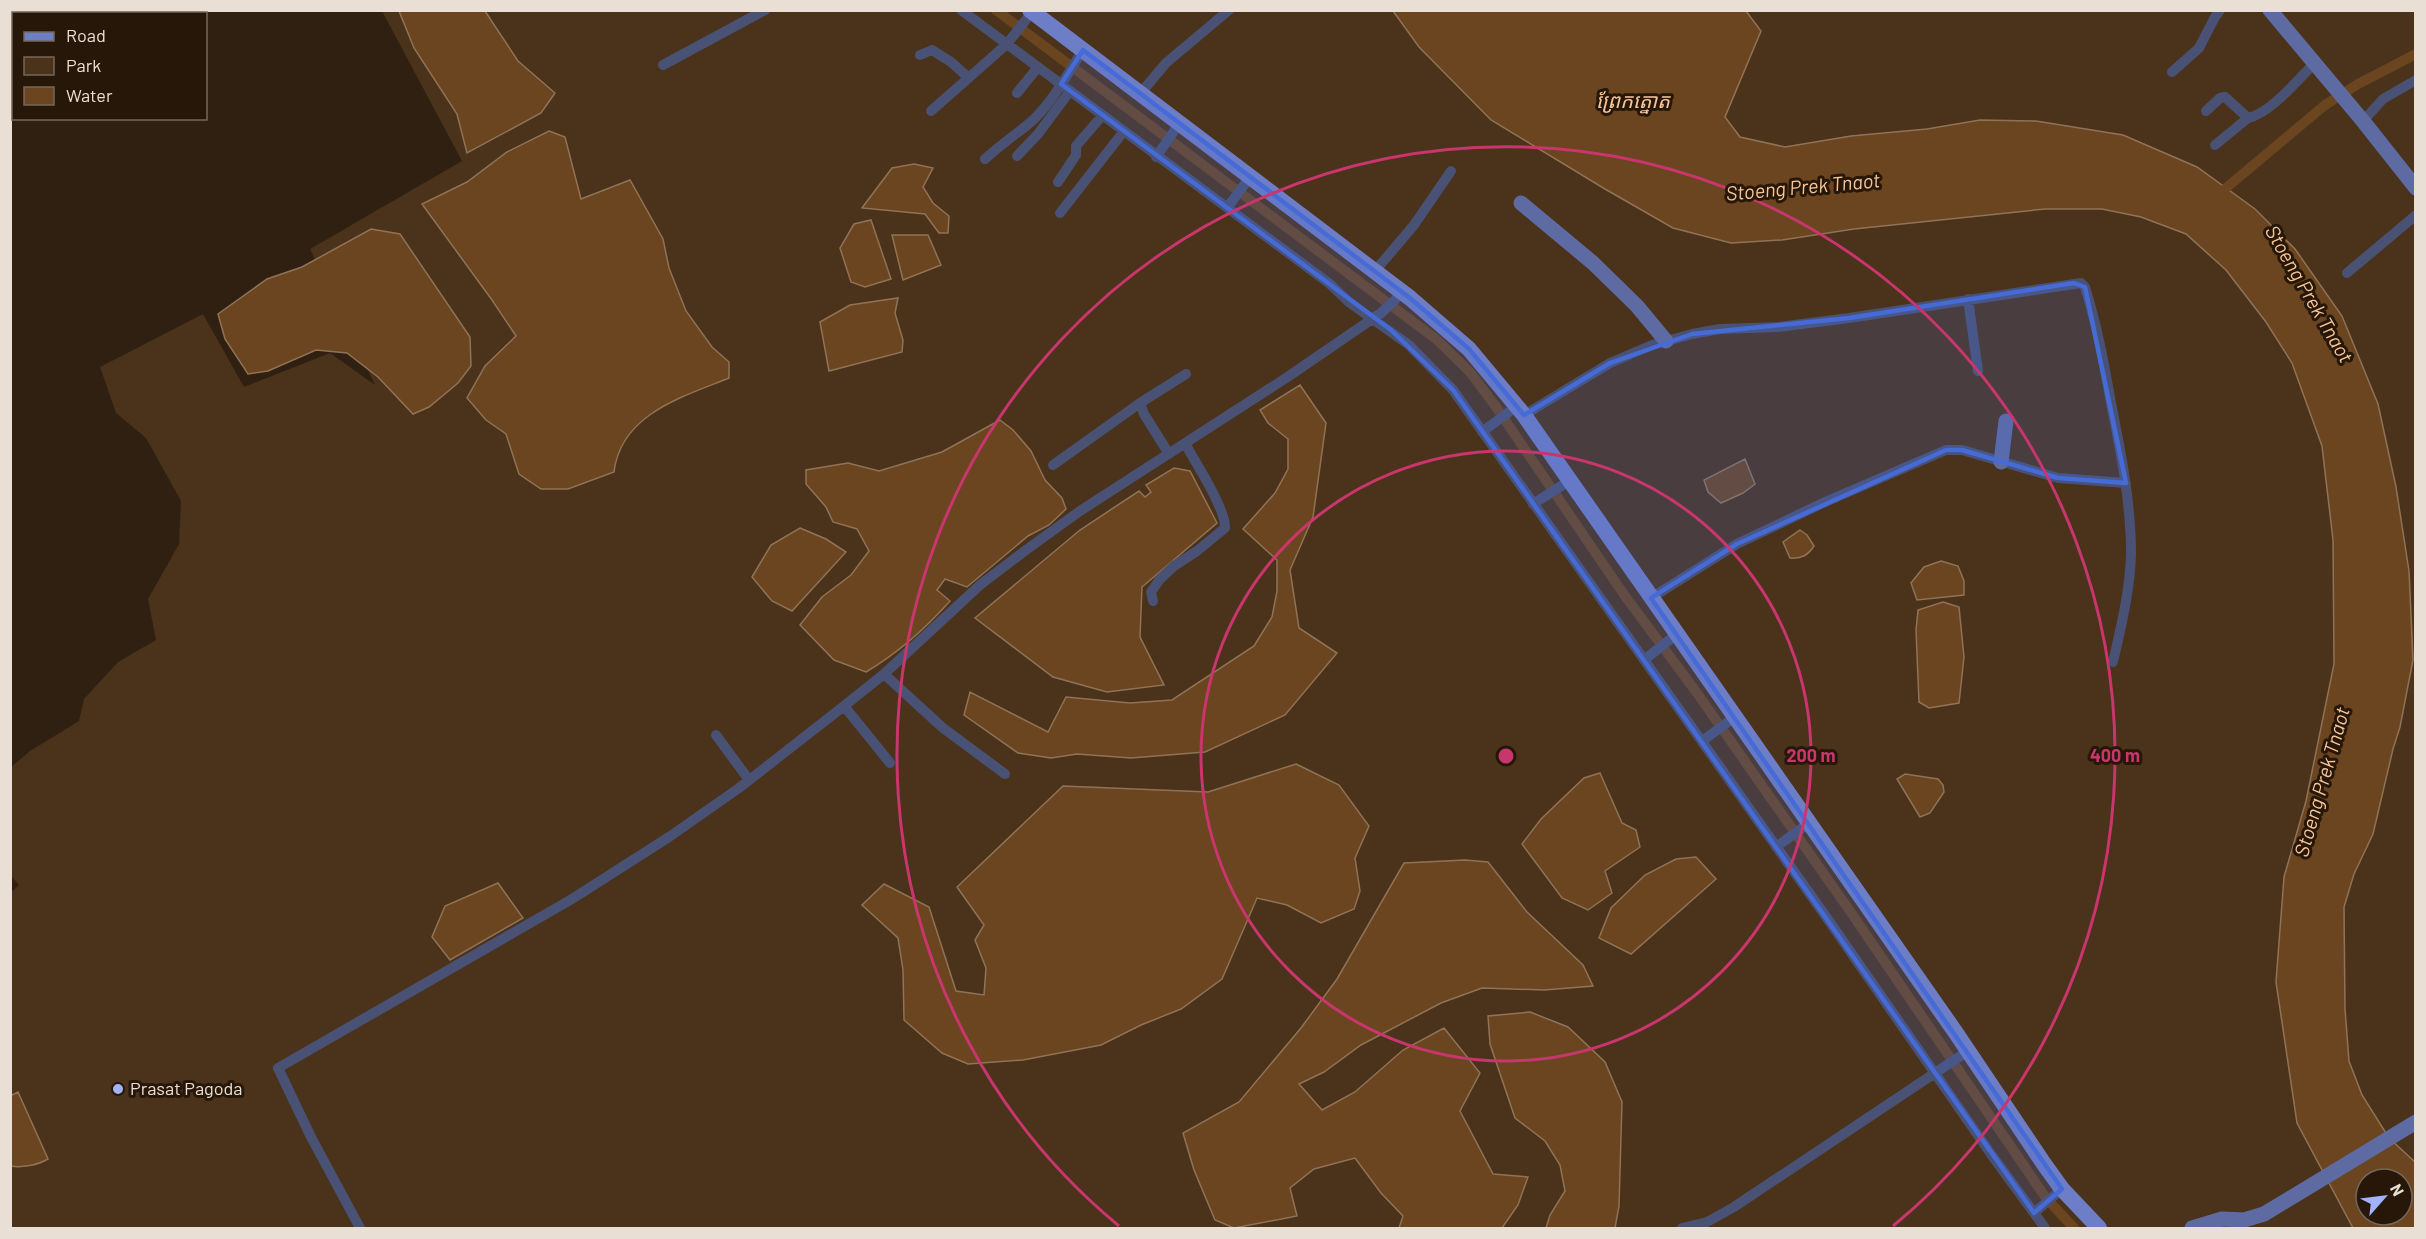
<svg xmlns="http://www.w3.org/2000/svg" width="2426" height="1239" viewBox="0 0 2426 1239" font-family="Barlow,'Noto Sans Khmer',sans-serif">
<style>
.green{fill:#4a321b;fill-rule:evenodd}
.water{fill:#6a4520;stroke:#907356;stroke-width:1.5;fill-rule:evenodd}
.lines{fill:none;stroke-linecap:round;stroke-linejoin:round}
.canal{stroke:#6a4520;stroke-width:10}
.street{stroke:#495275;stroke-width:10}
.secondary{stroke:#5e6ba3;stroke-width:15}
.primary{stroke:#6e7ec6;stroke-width:16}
.marked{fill:#466bd7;fill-opacity:0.2;stroke:#466bd7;stroke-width:4.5;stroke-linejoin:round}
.ring{fill:none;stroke:#c8366d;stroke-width:3}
.poi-dot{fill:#a1b3fd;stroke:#261708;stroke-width:2}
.labels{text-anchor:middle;stroke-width:6;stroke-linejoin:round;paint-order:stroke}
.poi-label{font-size:18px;fill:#eadfd5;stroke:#261708;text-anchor:start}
.water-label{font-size:20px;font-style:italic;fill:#f7c598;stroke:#261708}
.centre{fill:#c8366d;stroke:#261708;stroke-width:3}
.ring-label{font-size:18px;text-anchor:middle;font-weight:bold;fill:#c8366d;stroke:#261708;stroke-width:6;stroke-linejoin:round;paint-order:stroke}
</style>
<rect width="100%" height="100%" fill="#302011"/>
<path class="green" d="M382,11H2415V1228H11L10,893L19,885L11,876L10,768L30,751L79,721L84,699L118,662L156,640L148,599L179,544L181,501L146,438L116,413L100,367L203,314L244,387L330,353L375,385L310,249L462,161ZM2366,1179H2402V1215H2366Z"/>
<path class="water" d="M399,11H485L518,61L555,93L541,113L467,153L457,114L414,48Z
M1393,11H1746L1761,31L1725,117L1740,137L1785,147L1851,136L1927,129L1980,120L2036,121L2123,135L2197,167L2255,209L2295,249L2342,316L2378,404L2396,487L2409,571L2413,660L2400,727L2393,749L2373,834L2354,874L2344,907L2345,1009L2349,1061L2362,1095L2389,1138L2415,1162V1228H2353L2297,1123L2276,982L2284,877L2306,801L2334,664L2333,540L2322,446L2292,363L2266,322L2226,270L2186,234L2141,217L2102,209H2045L1854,229L1782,240L1731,243L1673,228L1605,189L1491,120L1419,47ZM2366,1179H2402V1215H2366Z
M549,131L565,137L581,199L630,180L663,239L669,268L686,311L712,347L729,362V378C682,397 621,414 614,472L568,489H541L519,474L506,434L486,420L467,398L485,366L516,336L492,300L422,204L467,182L507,152Z
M914,164L933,168L923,187L933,203L949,216L948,233H939L925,214L862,208L892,168Z
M871,220L891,279L865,287L851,282L840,248L854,224Z
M371,229L400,234L470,337L471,366L458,383L429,407L413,414L378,377L347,353L316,350L268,371L248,374L225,339L218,314L267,279L302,267Z
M892,235H928L941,265L903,280Z
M898,298L895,313L903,340L902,352L829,371L820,322L850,305Z
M1300,385L1326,423L1313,517L1290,570L1299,628L1337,653L1285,715L1205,752L1131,758L1077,754L1051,758L1018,753L964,715L970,692L1048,732L1066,697L1130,703L1172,700L1254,646L1272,617L1277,591V560L1243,529L1275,493L1288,469V439L1268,423L1260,410Z
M1000,420L1013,430L1031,451L1045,480L1062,498L1066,509L1049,525L1028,536L967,587L945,579L937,590L950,601C925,629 898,653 866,672L834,660L800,625L822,597L851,575L869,551L857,529L833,522L826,507L806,484V470L848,463L879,471L942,452Z
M1745,459L1755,484L1743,493L1721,503L1708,492L1704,480Z
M1174,468L1190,471L1217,523L1142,587L1140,637L1164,685L1107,692L1053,677L975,618L1080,530L1139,491L1145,497L1151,492L1146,485Z
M800,528L826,539L846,552L792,611L772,601L752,577L771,545Z
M1800,530L1807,535L1814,546C1808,555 1802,559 1790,558L1783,542Z
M1941,561L1958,566L1964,581V595L1917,600L1911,583L1924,567Z
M1943,602L1959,607L1964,657L1959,703L1929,708L1919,702L1916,630L1918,610Z
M1296,764L1339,785L1369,826L1355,858L1360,891L1354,909L1321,923L1287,905L1257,898L1222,979L1181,1009L1141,1025L1101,1045L1023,1060L968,1064L942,1053L904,1020L903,970L898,938L862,905L884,884L929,907L956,991L984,995L986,968L975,940L984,925L957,887L1063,786L1208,792Z
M1600,773L1622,823L1636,830L1640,847L1605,871L1612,893L1588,910L1562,898L1522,844L1541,819L1584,778Z
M1905,774L1938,779L1943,785L1944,792L1930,813L1920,817L1897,779Z
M1696,857L1716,879L1631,954L1599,938L1611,908L1645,875L1676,859Z
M1465,860L1488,862L1527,912L1583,965L1593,986L1544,990L1482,988L1441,1003L1361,1045L1324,1072L1299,1084L1322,1110L1355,1092L1403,1050L1444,1028L1480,1073L1460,1111L1493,1174L1528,1177L1518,1205L1502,1228H1399L1403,1216L1381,1193L1355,1158L1314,1169L1290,1188L1297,1216L1234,1228L1215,1220L1194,1170L1183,1133L1239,1102L1301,1028L1337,979L1404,863Z
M498,883L523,918L450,960L432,937L445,906Z
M1530,1012L1568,1027L1605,1062L1622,1102L1619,1206L1615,1228H1546L1550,1215L1565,1191L1560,1165L1545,1141L1515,1118L1490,1044L1488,1016Z
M18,1092L48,1159C38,1165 22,1168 11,1166L10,1096Z"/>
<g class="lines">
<path class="canal" d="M996,10L1436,339L1470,372L1496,407L1625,596L1697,693L1852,914L2046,1198L2074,1228
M2226,188L2325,105L2358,84L2416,54"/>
<path class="street" d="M961,10L1330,284L1350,303L1409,345L1453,390L1829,921L1993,1157L2045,1228
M920,55L932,50L951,62L969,78
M663,65L765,10
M2172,72L2199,48L2215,17L2220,10
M1017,93L1038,67
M1140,94L1166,63L1229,10
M931,111L1007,44L1032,12
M2206,111L2220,98L2225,97L2248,118C2271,113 2297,80 2314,64
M2363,121L2383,99L2416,80
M2215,145L2248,118
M1017,156L1038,134L1070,91
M1156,157L1179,124
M985,159C998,147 1012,137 1026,126C1050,107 1066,76 1083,50
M1058,182L1076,155V146L1102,116
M1227,208L1250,177
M1060,213L1124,131
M1375,271L1414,225L1451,171
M2347,273L2416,215
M1968,299L1978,371
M1140,403L1186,374
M1524,415L1610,363L1652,345L1692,334L1720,329L1778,327L1849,318L2081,283L2085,287C2097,325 2104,364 2111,403C2121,453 2131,503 2131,554C2130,591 2121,627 2113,662
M1482,432L1517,406
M1053,465L1140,403L1144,414L1169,454
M1533,504L1569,481
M1651,598L1737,544L1825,502L1946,450H1962L2058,478L2126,483
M1153,601L1151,592L1160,579L1174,566L1197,551L1225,528C1226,509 1196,464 1186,445
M1644,660L1677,634
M884,674L943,728L1005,774
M844,706L890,763
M716,735L749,780
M1702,741L1735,717
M1776,847L1809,823
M2034,1213L2062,1189
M360,1228L311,1137L278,1068L572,899L669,837L739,788L844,706L884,674L980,585L1026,550L1080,511L1286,378L1381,313L1395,300L1400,291
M1682,1228L1707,1222L1734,1207L1968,1051"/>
<path class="secondary" d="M2270,10L2363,121L2416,188
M1521,203L1593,263L1637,306L1666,341
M2001,462L2006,421
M2192,1228L2222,1219L2244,1220L2264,1214L2416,1122"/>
<path class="primary" d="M1030,10L1410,298L1469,349L1524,415L1956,1033L2044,1164L2062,1189L2099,1228"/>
</g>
<path class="marked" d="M1083,50L1410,298L1469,349L1524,415L1610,363L1692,334L1849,318L2074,283L2085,287L2126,483L2058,478L1962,450H1946L1737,544L1651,598L2062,1189L2034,1213L1453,390L1391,330L1061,84Z"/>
<g class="ring">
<circle cx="1506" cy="756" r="305"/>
<path d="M1119 1226A609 609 0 1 1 1893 1226"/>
</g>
<circle class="poi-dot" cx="118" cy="1089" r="6"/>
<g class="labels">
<g class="poi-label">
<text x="130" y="1095">Prasat Pagoda</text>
</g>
<g class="water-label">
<text x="1633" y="108">ព្រែកត្នោត</text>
<text transform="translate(1803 187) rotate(-5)" y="7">Stoeng Prek Tnaot</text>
<text transform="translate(2309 294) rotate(60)" y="7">Stoeng Prek Tnaot</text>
<text transform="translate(2322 782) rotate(-74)" y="7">Stoeng Prek Tnaot</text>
</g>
</g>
<circle cx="1506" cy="756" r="9" class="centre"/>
<g class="ring-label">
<text x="1811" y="762">200 m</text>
<text x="2115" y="762">400 m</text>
</g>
<rect width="2426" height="1239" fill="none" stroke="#eadfd5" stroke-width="24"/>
<rect x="12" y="12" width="195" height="108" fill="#261708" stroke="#74675a" stroke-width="1.5"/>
<rect x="24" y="32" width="30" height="9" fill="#6e7ec6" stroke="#74675a" stroke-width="1.5"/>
<text x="66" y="42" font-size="18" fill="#eadfd5">Road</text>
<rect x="24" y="57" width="30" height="18" fill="#4a321b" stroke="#74675a" stroke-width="1.5"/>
<text x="66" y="72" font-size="18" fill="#eadfd5">Park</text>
<rect x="24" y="87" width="30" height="18" fill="#6a4520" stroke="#74675a" stroke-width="1.5"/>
<text x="66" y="102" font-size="18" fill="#eadfd5">Water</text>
<g transform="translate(2384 1197) rotate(62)"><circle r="28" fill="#261708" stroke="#74675a" stroke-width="1.5"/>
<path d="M0-4.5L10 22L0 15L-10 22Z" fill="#a1b3fd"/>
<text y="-9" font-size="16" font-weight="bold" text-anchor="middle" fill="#eadfd5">N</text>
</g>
</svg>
